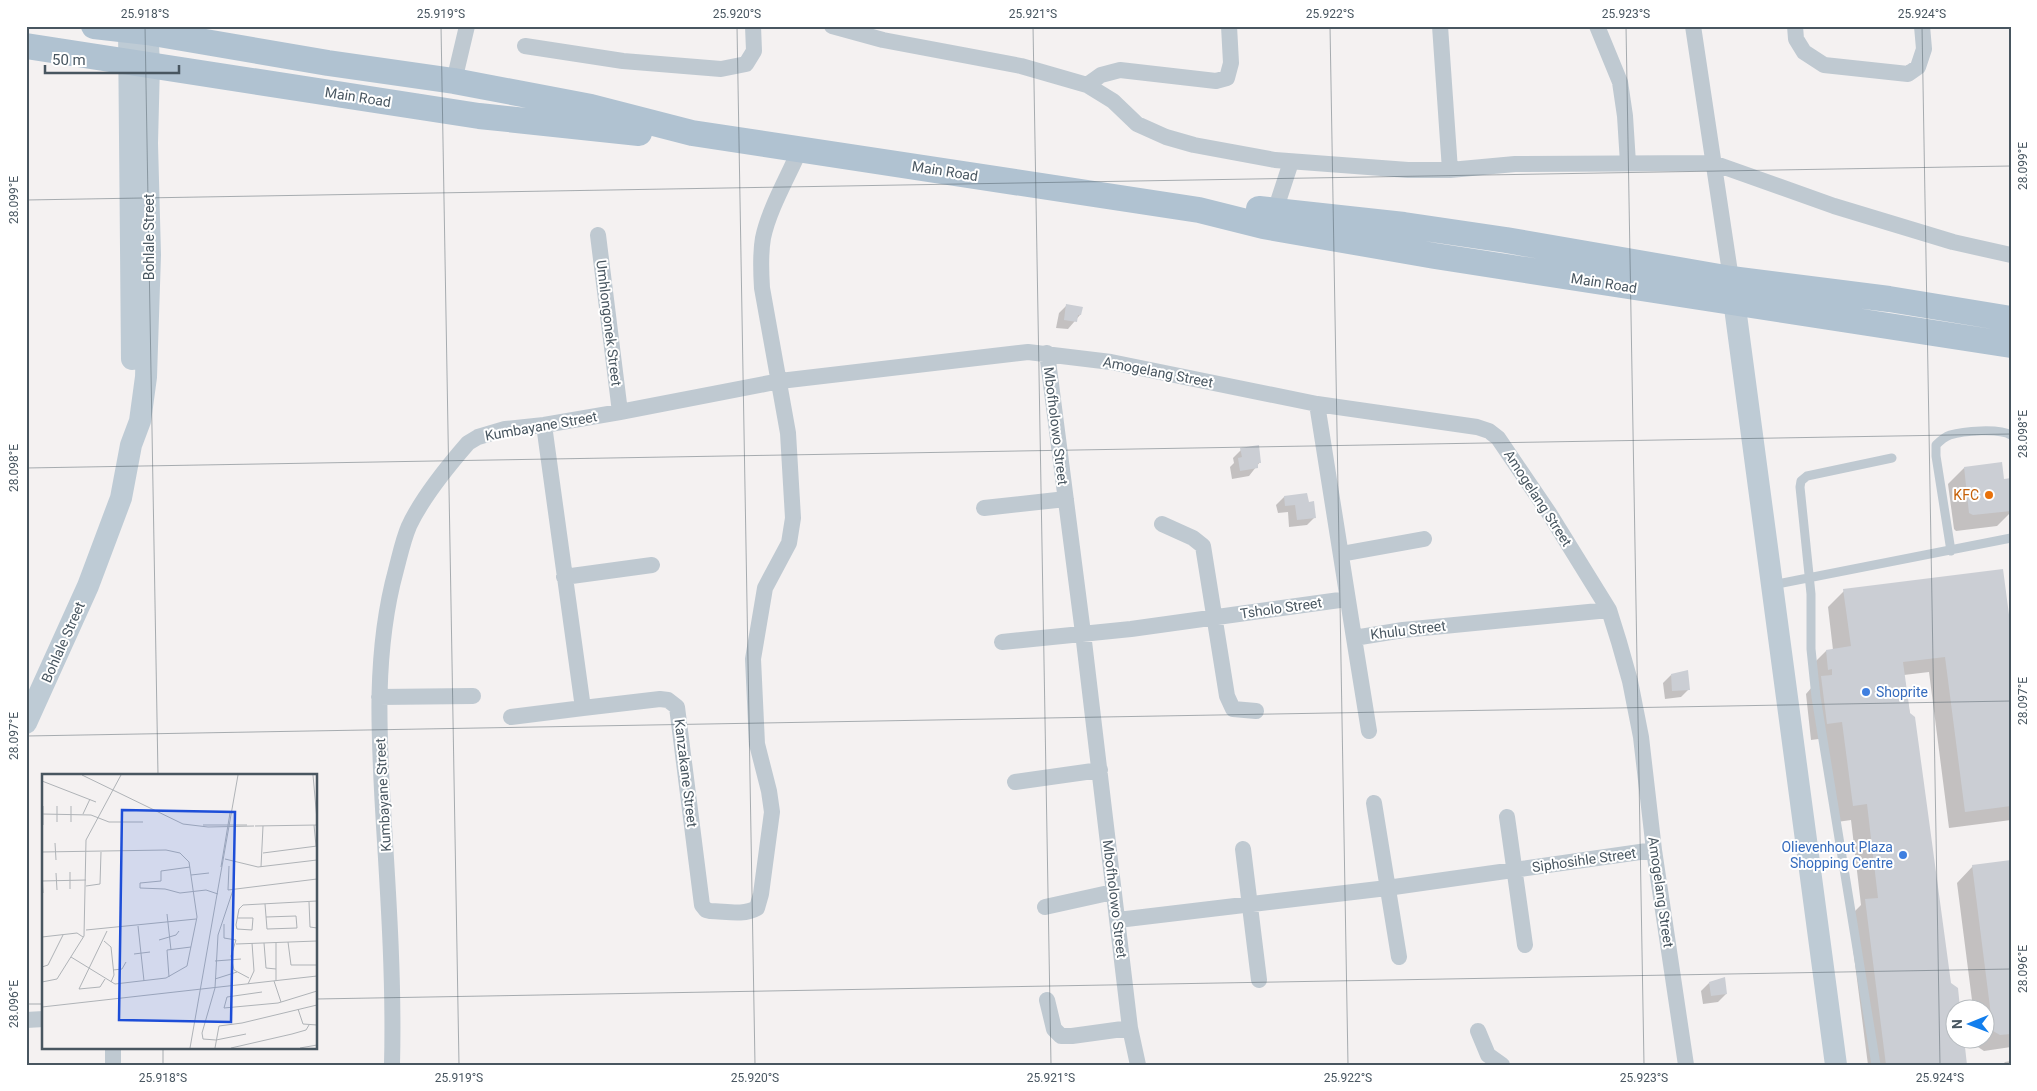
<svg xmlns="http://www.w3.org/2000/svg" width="2037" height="1091" viewBox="0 0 2037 1091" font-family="Roboto,sans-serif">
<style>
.shadow{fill:#0003}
.building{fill:#cbced4}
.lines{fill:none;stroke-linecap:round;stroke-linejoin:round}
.lane{stroke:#bfc9d1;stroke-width:9}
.street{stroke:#bfc9d1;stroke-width:16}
.secondary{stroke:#becbd5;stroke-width:22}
.primary{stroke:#b0c2d1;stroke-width:26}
.ticks{fill:none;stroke:#485660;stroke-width:1;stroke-opacity:0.45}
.food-dot{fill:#e8710a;stroke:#fff;stroke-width:2}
.shop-dot{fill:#3f7fe0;stroke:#fff;stroke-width:2}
.labels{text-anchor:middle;stroke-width:4;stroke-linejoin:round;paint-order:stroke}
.street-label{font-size:14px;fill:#485660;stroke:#fff}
.food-label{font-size:14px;fill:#c56008;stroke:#fff;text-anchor:end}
.shop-label{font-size:14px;fill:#366cbe;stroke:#fff;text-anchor:start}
.inset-road{fill:none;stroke:#afb3b7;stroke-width:1}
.view{fill:#1d4ed8;fill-opacity:0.15;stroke:#1d4ed8;stroke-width:2.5}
.inset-edge{fill:none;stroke:#485660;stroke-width:2.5}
.neatline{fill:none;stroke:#485660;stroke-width:2}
.ticks-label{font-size:12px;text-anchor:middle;fill:#485660}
</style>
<rect width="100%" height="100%" fill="#f4f1f1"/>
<path class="shadow" d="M1066,306L1080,315L1068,329L1056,328L1059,313Z
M1241,450L1260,462L1249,476L1232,479L1230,467L1234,463L1233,458Z
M1964,468L2003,480L2011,479V512L1997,526L1956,531L1954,529L1948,484Z
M1284,497L1307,503L1315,517L1307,525L1289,527L1288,512L1278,513L1276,505Z
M1844,591L2011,641V820L1949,828L1929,672L1904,675L1950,984L1956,988L1959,1008H1954V1038L1966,1065H1868L1849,917L1861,905L1851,820L1837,822L1826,738L1811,740L1806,694L1812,687L1810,667L1826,651L1833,650L1828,607Z
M1671,675L1689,689L1681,697L1665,699L1663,683Z
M2011,862V1047L1984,1051L1978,1047L1976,1038H1984V1008H1973L1957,883L1973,866Z
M1709,983L1726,994L1718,1002L1703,1004L1701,991Z
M2011,1061V1065H2002L2005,1062Z"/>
<path class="building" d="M1066,304L1083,307L1081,315H1078L1077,322L1064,320Z
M1259,445L1261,463H1258V468L1240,471L1238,458L1242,457L1240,448Z
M2002,462L2004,479L2011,478V511L1973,515L1969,513L1964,467Z
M1307,493L1309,502L1314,501L1316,518L1297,520L1295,505L1285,506L1284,496Z
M2003,569L2011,630V806L1965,812L1945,657L1903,662L1910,713L1915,717L1951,983L1958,988L1960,1008H1954V1038H1964L1967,1065H1886L1865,899L1878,898L1867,804L1853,806L1842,722L1827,724L1821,676L1832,675V669L1828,670L1826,650L1851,646L1843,589Z
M1688,670L1690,690L1672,691L1671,674Z
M2011,860V1034L2000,1035L1993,1031L1972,865Z
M1725,977L1727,994L1711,996L1709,982Z"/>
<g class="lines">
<path class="lane" d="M1951,551L1936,456V445C1940,441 1944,437 1950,435C1963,431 1999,428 2011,435
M1772,585L2011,538
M1876,1065L1816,697L1811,649V594L1800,487L1801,481L1807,476L1892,458"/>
<path class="street" d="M832,26L883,40L1021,66L1087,85L1113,101L1137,124L1166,137L1194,145L1275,160L1408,170H1450L1515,164L1713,163L1834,206L1953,242L2011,255
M1440,26L1450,170
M1597,26L1620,82L1625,116L1628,163
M1693,26L1731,279
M1795,26L1796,39L1804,52L1824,65L1908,74L1918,67L1924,49L1922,26
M525,46L623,61L721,69L746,64L754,51L753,26
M454,81L467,26
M1087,85L1101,75L1120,70L1216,81L1227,78L1231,63L1229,26
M1275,211L1291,162
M598,235L620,412
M1047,353L1083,633L1130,1028L1138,1065
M1317,404L1354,638L1403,630L1609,610
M544,425L583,708L660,699L668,700L677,707L702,905L706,910L710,911C725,911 743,916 757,908L761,894L772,812L769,791L757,744L753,659L765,588L789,543L793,518L788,433L762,288C761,272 760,255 763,238C769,209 788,177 800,149
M984,508L1066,499
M1162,524L1193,538L1203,546L1227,696L1233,709L1256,711
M1341,554L1424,539
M564,577L652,565
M1354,638L1369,731
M1002,642L1131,629L1347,599
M379,697L473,696
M511,717L583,708
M1015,782L1100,770
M1374,803L1399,957
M1507,817L1525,945
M1243,849L1259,980
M1045,907L1113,892
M1118,920L1387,888L1654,850
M1047,1000L1054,1029L1061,1036H1072L1130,1028
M26,1020L44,1019
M1478,1031L1488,1055L1502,1065
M113,1047V1065
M392,1065C394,985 389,906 384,826C379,740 373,654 396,570C400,555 403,540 409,526C422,498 448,466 468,443L478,437L505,429L544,425L620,412L780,381L1028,352L1111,362L1317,404L1477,427L1489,431L1498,438L1549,513L1609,610L1619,642L1630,681L1641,737L1654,850L1686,1065"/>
<path class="secondary" d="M129,26L132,359
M1732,285L1836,1065
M26,723L88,586L121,498L131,445L140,421L146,377L150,255L147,143L149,64L147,26"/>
<path class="primary" d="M94,26L147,32L328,63L454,81L591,107L692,133L1199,210L1263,226L1435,256L2011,345
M26,46L479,116L639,133
M1259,209L1404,225L1506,240L1731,279L1889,299L2011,319"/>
</g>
<path class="ticks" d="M145,26L158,775M441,26L459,1065M737,26L755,1065M1033,26L1051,1065M1330,26L1348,1065M1626,26L1644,1065M1922,26L1940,1065M26,200L2011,166M26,468L2011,434M26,736L2011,701M316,999L2011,969M26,1004H44M163,1047V1065"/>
<circle class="food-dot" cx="1989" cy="495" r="5"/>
<g class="shop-dot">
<circle cx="1866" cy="692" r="5"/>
<circle cx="1903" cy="855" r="5"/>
</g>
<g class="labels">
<g class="street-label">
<text transform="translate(358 97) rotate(9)" y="5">Main Road</text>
<text transform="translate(945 171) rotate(9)" y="5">Main Road</text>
<text transform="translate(149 237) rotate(-90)" y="5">Bohlale Street</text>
<text transform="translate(1604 283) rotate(9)" y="5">Main Road</text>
<text transform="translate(609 323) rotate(83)" y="5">Umhlongonek Street</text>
<text transform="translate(1158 372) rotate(11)" y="5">Amogelang Street</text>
<text transform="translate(541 426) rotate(-10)" y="5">Kumbayane Street</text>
<text transform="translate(1056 426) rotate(83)" y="5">Mbofholowo Street</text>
<text transform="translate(1538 498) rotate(57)" y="5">Amogelang Street</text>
<text transform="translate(1281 608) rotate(-8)" y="5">Tsholo Street</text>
<text transform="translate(1408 630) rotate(-7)" y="5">Khulu Street</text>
<text transform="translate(63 642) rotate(-66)" y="5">Bohlale Street</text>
<text transform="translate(686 773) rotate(83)" y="5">Kanzakane Street</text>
<text transform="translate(383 795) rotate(-93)" y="5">Kumbayane Street</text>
<text transform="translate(1584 860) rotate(-8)" y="5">Siphosihle Street</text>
<text transform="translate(1661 892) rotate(82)" y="5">Amogelang Street</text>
<text transform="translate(1115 899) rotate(83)" y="5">Mbofholowo Street</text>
</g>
<g class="food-label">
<text x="1979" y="500">KFC</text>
</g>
<g class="shop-label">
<text x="1876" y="697">Shoprite</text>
<text x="1893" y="852" text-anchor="end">Olievenhout Plaza<tspan x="1893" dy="16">Shopping Centre</tspan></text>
</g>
</g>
<g transform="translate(42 774)">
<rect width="275" height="275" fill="#f4f1f1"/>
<path class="inset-road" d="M40,1L141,50L166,53L212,52M271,1L275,46M0,7L54,28M0,40L49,41L67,48H101M41,40L48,25M15,48V32M29,48V32M1,51V32M161,51H205M272,51L274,72M213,52L275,51M13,69L14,86M0,78L124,76L138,79L147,88L155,143L145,192L124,204L73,210L29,183M221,79L275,72M183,85L216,93L275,86M187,92L186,116L275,105M148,93L119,97V107L98,109V114L123,115L138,119L164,116L176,120M179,93L188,39M219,93L221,52M28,98V115M0,99L1,119M14,99L15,116M149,101L167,99M0,107L44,106M44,112L58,110L59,78M191,116L176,161L173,214L160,259L161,265L174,266L204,260M267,128L268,153L275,154M223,130L225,155L255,154L254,142L224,143M125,140L129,176M196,144H211L210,156L195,155L194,151L197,135L201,131L275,127M182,150V164L194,166L189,182L192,196L207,204M96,152L102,207M44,156L154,145M0,163L35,159L41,163M117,166L134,161L137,157M62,167L69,173L72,201L69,208M246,168L249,191H275M222,169L224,194L234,195M194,170L275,167M92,180L108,178M173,187L199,185M0,193L6,191L21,161M71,196L80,195L84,188M127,203L125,176L149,173M63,205L58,213L37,215L65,157M173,205L195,198M232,207L239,228M234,207V168M0,208L15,205L42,162L44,66L79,1M206,210L212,197L210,169M220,218L185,223L182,234L236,229L275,217M0,233L275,202M256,235L261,250L275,251M148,274L196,1M173,274L177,252L200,249L275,231M189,274L250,260L264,256L267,251M258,274L275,271"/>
<path class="view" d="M80,36L193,38L189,248L77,246Z"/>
<rect width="275" height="275" class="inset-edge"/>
</g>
<rect width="2037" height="1091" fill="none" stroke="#ffffff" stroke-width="55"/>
<g transform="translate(1970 1024) rotate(269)"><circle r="24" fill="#ffffff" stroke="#b6bbbf"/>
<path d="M0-4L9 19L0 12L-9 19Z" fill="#127eed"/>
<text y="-8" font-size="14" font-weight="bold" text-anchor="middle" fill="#485660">N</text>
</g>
<path d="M45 65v8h134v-8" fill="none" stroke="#485660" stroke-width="2.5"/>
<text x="52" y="65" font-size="15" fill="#485660" stroke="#ffffff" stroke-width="4" paint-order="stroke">50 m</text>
<rect x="28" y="28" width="1982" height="1036" class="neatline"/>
<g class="ticks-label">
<text x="145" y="18">25.918°S</text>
<text x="441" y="18">25.919°S</text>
<text x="737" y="18">25.920°S</text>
<text x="1033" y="18">25.921°S</text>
<text x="1330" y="18">25.922°S</text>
<text x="1626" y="18">25.923°S</text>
<text x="1922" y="18">25.924°S</text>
<text transform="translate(2023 166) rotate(-90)" y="4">28.099°E</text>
<text transform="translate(14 200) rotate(-90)" y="4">28.099°E</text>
<text transform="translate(2023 434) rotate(-90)" y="4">28.098°E</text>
<text transform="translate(14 468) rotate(-90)" y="4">28.098°E</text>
<text transform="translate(2023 701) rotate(-90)" y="4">28.097°E</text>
<text transform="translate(14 736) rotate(-90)" y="4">28.097°E</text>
<text transform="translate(2023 969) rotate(-90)" y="4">28.096°E</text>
<text transform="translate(14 1004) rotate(-90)" y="4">28.096°E</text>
<text x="163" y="1082">25.918°S</text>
<text x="459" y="1082">25.919°S</text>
<text x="755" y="1082">25.920°S</text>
<text x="1051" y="1082">25.921°S</text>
<text x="1348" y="1082">25.922°S</text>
<text x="1644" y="1082">25.923°S</text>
<text x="1940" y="1082">25.924°S</text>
</g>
</svg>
